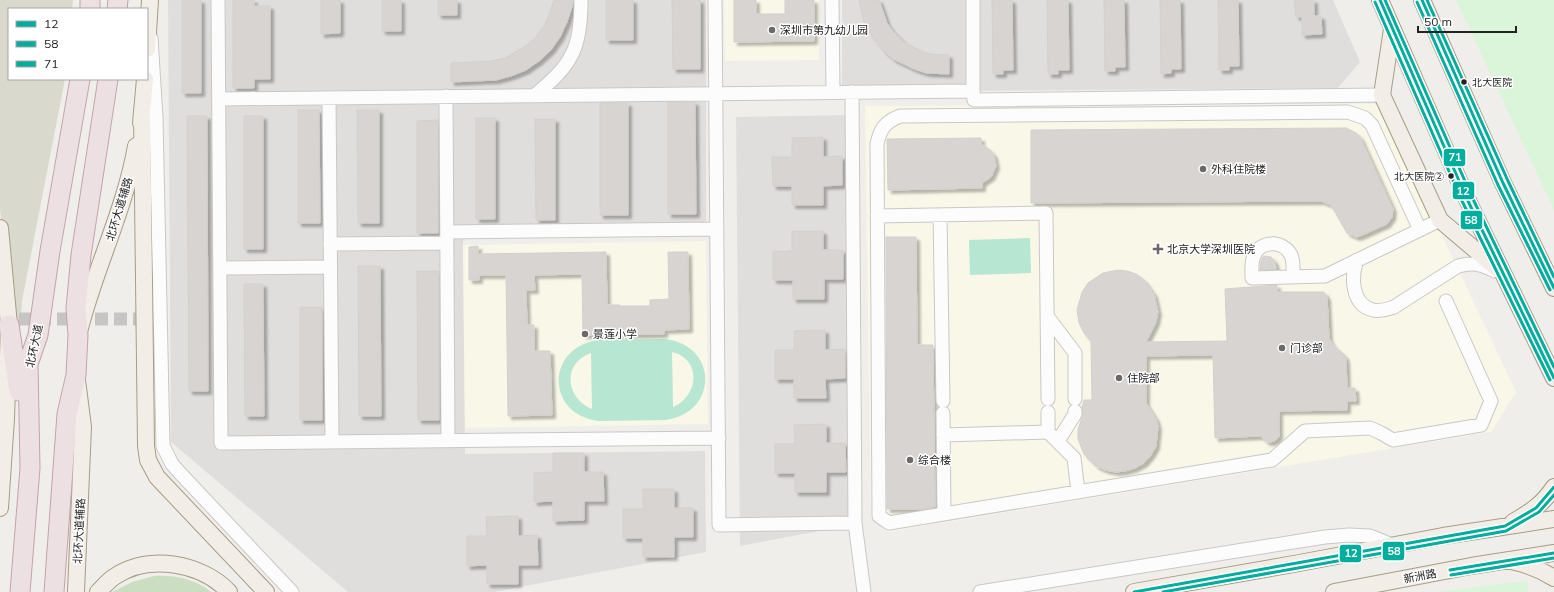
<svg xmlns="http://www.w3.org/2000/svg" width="1554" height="592" viewBox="0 0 1554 592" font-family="Mulish,'Noto Sans SC',sans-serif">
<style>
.residential{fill:#dfdedc}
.education{fill:#f8f7e8}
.construction{fill:#d9d9cd}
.forest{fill:#cbdec1}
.park{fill:#daf5da}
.pitch{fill:#b7e6d2;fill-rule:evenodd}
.building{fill:#d7d4d2;stroke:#d3d0cc;filter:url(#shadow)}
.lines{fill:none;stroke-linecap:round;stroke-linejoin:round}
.minor-tunnel{stroke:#c7c5c3;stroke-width:13;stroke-dasharray:13 6;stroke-linecap:butt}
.minor-casing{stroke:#c9c8c7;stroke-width:15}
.major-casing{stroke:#a79c86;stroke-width:18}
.highway-casing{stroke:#c5a2ac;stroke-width:21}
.minor{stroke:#fdfcfc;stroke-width:13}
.major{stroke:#f3ede7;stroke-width:16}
.highway{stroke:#ece0e2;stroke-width:19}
.bus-1-casing{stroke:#fff;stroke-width:6}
.bus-2-casing{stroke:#fff;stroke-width:6}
.bus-3-casing{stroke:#fff;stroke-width:6}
.bus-1{stroke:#01ad9c;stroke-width:3}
.bus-2{stroke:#01ad9c;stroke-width:3}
.bus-3{stroke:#01ad9c;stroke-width:3}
.poi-dot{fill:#6a6968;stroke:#fff;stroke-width:1.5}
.bus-dot{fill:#222;stroke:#fff;stroke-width:1.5}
.labels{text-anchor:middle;stroke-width:3;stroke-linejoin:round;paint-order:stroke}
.bus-label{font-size:10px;fill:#222;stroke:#fff;text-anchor:start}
.poi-label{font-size:11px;fill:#222;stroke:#fff;text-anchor:start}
.street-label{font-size:11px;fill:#222;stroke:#fff}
.line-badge{stroke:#fff;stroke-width:1.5}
.badge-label{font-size:11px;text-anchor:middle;font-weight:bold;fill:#fff}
</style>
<defs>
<filter id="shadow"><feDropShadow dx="3.5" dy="3.5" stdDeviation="1" flood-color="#0004"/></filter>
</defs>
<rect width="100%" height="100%" fill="#f0eeeb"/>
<path class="residential" d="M168,0H706V234L463,237V245L465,454L705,451L706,552L494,592H348L171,442Z
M842,0H1333L1360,62L1338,88L842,92Z
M848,115L851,525L740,546L736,117Z"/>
<path class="education" d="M724,0H819V60L725,61Z
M1380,104L1516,392L1491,432L887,532L871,518L865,106Z
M706,241L708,424L465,428L463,245Z"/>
<path class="construction" d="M0,0H73L72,9H9V79H65L22,301L18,365L15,329L0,209Z"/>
<path class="forest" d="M154,576C175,575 195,579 211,592H112L132,582Z"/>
<path class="park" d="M1456,0H1554V210Z
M1527,581L1528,592H1437Z"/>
<path class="pitch" d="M1030,238L1031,273L970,275L969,240Z
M665,339C718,345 719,412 666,420L599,421C546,415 545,348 598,340ZM672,352C702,359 699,396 673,407ZM591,353L592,408V409C565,398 562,363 591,353Z"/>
<path class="building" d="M182,0H201V93H182Z
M233,0H254V6H270V79H254V88H233Z
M321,0H340V33L321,34Z
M382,0H401V31H382Z
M438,0H457V15H438Z
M554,0H573L572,7L567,22L560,37L551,50L539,61L526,70L511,76L496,80L451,82V63L492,61L505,58L527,45L536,37L544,26L549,15Z
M606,0H633V40H606Z
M672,0H700V69H673Z
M734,0H756V14H785V0H814V41L734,42Z
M859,0H879L887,23L892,30L905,43L921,51L930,54L949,55V74L926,73L914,69L893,59L884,51L870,33L864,22Z
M992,0H1012L1013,70H1003V74H993Z
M1047,0H1068L1069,70H1058V74H1048Z
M1104,0H1124L1125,67H1115V71H1105Z
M1160,0H1180L1181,69H1171V73L1161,74Z
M1218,0H1238L1239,66H1229V70H1219Z
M1294,0H1314V16H1321L1322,34L1302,35V17H1296Z
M668,102H695L696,214H668Z
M600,103H628V215H600Z
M298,110H319L320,223H298Z
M357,110H379V223H358Z
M187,116H207L208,391H189Z
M244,116H263V249H244Z
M476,118H495V219H476Z
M535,119H555V220H536Z
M438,120V233H417V121Z
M1346,128L1356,133L1360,137L1393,209L1392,217L1387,224L1360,236L1356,237L1347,233L1331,205L1321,201L1031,203V130Z
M823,137V157L842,156V185L823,186V205H792V186H773L772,157H792V138Z
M981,138V144L990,150L994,155L996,166L991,177L982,183V188L888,190L887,139Z
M792,231H823V250H843V279H824V299H793V280H773V251H792Z
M886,237H916L917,345H933L935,507L925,509H887Z
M478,246V254L606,252L607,305H620V306H650V300L669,299L668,252H688L689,329L664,330V334L583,335L582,274L534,275L535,290H526L527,325H534V351H550L552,415L508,416L506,275H479V280H469V247Z
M1265,256L1271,257L1275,262L1276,269L1260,270L1261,261L1263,257Z
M358,266H380L381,416H359Z
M1118,270L1127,271L1136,274L1144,280L1154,294L1158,312L1156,322L1146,342L1227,341L1225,289L1277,285V292H1324L1327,297L1329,338L1333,345L1345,356L1346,360L1347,388H1355L1356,401H1347V410L1279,411V436L1276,440L1271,442H1267L1260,436L1215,438L1213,355L1146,356V403L1156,419L1158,427L1156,446L1151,455L1144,463L1135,468L1125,471L1116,472L1105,470L1096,466L1084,454L1078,439V430L1083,414L1082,408L1084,400H1092L1091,341L1084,333L1079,323L1077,310L1082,292L1088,283L1103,273Z
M417,271H439V420H418Z
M244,284H263L264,416H245Z
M300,307H322V420H300Z
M825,330V350L845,349V378L825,379L826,398H794V379H775V350H794V331Z
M826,424V443H845L846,472H826V492H795V473H775V444H795L794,425Z
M553,453H584V472H603L604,501H584V520L553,521V501L534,502V473L553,472Z
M643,489H674V508H693V537H674V557H643V538H623V509H643Z
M518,516V536L537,535L538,565H518V584H487V565L467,566V536H487L486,517Z"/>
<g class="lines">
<path class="minor-tunnel" d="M0,319H154"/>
<g class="minor-casing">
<path id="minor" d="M218,0L221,443L719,438
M715,0L719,525L855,523
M832,0L833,92
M973,0V91
M151,38L156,118L163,446L172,464L179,472L292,592
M852,92L855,523L864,592
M535,95C548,84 564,71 572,54C580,39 581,17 581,0
M446,96L448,441
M329,98L332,442
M219,99L973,91L974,100L1382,95
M940,215L943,401
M877,216L1046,213L1048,399
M1420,230L1372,125L1365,118L1348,112L900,116C885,122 880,129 877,144L879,516L889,523L1272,460L1305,431L1370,428L1381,433L1393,440L1481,425L1491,401L1446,301
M447,232L717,229
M330,244L447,243
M1357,260C1351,276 1351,305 1373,310C1380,312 1387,309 1394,307L1458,266C1474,262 1480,264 1495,271
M220,268L330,267
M1293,277C1293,270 1294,262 1291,255C1283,240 1260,240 1254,256C1251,262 1252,271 1252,278L1325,276L1440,220
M1047,316L1075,353V399
M1048,412V432
M943,413L944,514
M943,435L1048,432L1074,458L1078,492
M1058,441L1075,414V411
M980,592L1325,537L1349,535L1370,536L1392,545"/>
</g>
<g class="major-casing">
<path id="major" d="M1380,0L1467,199L1554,378
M1422,0L1503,183L1554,288
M1392,29L1382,95L1440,220L1499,270
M147,49L150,0
M142,113L146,446L148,460L157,477L266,592
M141,123L145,79
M0,228L9,325L6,419L0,508
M80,328C96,266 125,209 136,146
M1513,522C1529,513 1543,504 1554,487
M1515,562C1529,565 1541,570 1554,578
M76,592L83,427L77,380
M98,592C103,587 108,581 114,577C148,553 202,563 229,592
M1134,592L1294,564L1443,536L1554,519
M1334,592L1471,566L1554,553"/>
</g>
<g class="highway-casing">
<path id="highway" d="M90,9V0
M117,9L118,0
M9,325L19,391
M20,592L30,468L28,364L38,335L50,251L80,79
M54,592L67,414L76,375L78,335L76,308L81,255L108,79"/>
</g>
<use href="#minor" class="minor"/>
<use href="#major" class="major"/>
<use href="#highway" class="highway"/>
<g class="bus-1-casing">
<path id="bus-1" d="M1380,0L1467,199L1554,378
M1422,0L1503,183L1554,288
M1450,570L1554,553
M1134,592L1505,526L1536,508L1554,487"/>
</g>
<g class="bus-2-casing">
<path id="bus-2" d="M1375,2L1462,201L1550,380
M1417,2L1498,185L1550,290
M1451,575L1554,558
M1163,592L1506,531L1539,512L1554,495"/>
</g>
<g class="bus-3-casing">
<path id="bus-3" d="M1385,0L1472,197L1554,367
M1427,0L1508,181L1554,277"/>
</g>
<use href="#bus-1" class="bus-1"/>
<use href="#bus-2" class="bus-2"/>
<use href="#bus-3" class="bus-3"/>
</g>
<g class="poi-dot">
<circle cx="772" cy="30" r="4"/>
<circle cx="1203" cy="169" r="4"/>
<path d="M1156 243h4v4h4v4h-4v4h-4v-4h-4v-4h4z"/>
<circle cx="585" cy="334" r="4"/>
<circle cx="1282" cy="348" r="4"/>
<circle cx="1119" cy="378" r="4"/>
<circle cx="910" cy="460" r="4"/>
</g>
<g class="bus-dot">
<circle cx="1464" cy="82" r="3.5"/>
<circle cx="1451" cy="176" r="3.5"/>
</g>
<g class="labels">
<g class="bus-label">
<text x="1472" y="86">北大医院</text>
<text x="1444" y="180" text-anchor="end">北大医院②</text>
</g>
<g class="poi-label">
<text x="780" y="34">深圳市第九幼儿园</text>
<text x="1211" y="173">外科住院楼</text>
<text x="1167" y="253">北京大学深圳医院</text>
<text x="593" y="338">景莲小学</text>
<text x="1290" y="352">门诊部</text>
<text x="1127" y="382">住院部</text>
<text x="918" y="464">综合楼</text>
</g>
<g class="street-label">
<text transform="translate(119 209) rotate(-73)" y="4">北环大道辅路</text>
<text transform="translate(34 346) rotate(-78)" y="4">北环大道</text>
<text transform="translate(79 531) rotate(-87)" y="4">北环大道辅路</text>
<text transform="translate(1420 576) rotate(-11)" y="4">新洲路</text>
</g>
</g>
<g class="line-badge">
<rect x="1443" y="148" width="23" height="19" rx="4" fill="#01ad9c"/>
<rect x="1452" y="181" width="23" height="19" rx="4" fill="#01ad9c"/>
<rect x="1460" y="210" width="23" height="20" rx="4" fill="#01ad9c"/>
<rect x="1382" y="541" width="23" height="20" rx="4" fill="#01ad9c"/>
<rect x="1339" y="544" width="23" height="19" rx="4" fill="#01ad9c"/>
</g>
<g class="badge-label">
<text x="1455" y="161">71</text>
<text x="1463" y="195">12</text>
<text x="1471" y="224">58</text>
<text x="1394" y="555">58</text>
<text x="1351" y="557">12</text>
</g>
<rect x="8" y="8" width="140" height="72" fill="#ffffff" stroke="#a7a7a7"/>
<rect x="16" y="21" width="20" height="6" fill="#01ad9c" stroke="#a7a7a7"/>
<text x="44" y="28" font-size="12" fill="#222222">12</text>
<rect x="16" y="41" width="20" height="6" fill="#01ad9c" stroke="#a7a7a7"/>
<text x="44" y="48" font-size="12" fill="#222222">58</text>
<rect x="16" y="61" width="20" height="6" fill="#01ad9c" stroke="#a7a7a7"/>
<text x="44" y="68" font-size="12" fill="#222222">71</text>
<path d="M1418 26v6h98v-6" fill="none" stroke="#222222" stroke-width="2"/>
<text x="1424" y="26" font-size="12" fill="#222222" stroke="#ffffff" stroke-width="3" paint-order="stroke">50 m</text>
</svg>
